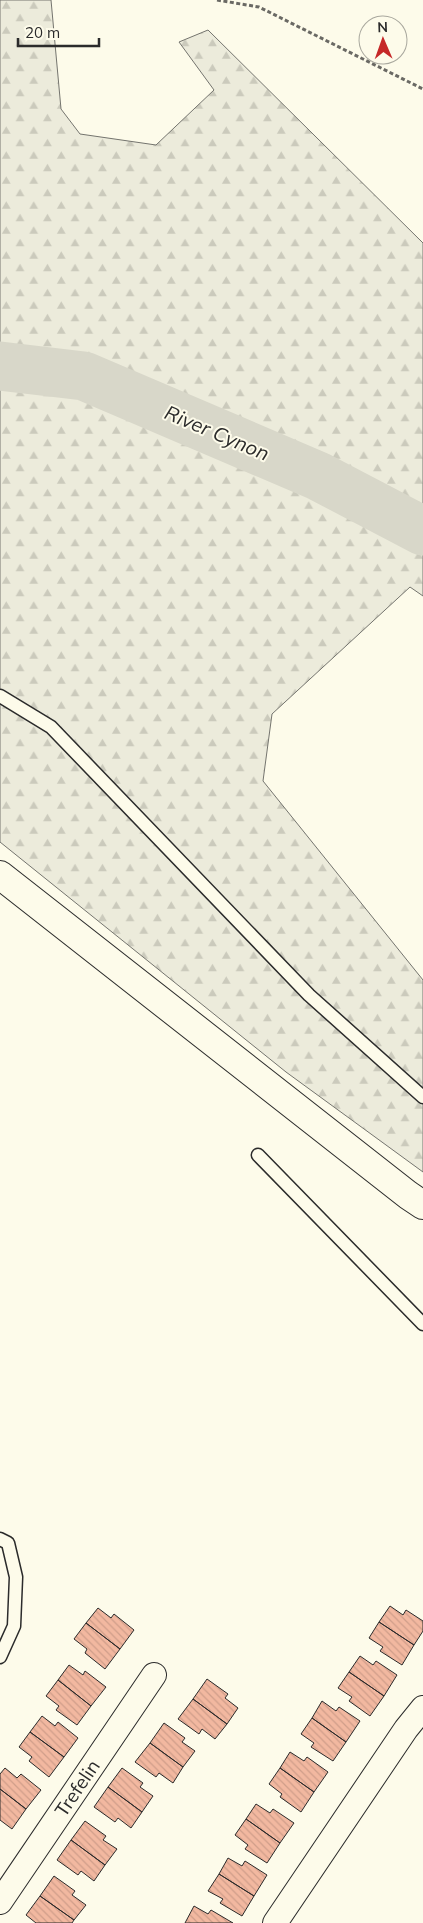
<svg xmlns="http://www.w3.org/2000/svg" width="423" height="1923" viewBox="0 0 423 1923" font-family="Mulish,sans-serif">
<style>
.forest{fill:url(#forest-firs);stroke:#74746e}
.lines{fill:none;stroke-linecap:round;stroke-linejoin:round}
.river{stroke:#d8d7c9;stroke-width:49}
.building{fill:url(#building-back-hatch);stroke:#2b2b2b}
.lane-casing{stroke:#2b2b2b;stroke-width:15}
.street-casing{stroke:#2b2b2b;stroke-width:26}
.primary-casing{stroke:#2b2b2b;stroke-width:30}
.path{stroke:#6a6964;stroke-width:3;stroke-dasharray:4 2.5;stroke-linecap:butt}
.lane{stroke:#fdfbea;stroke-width:12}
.street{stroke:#fdfbea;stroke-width:24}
.primary{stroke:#fdfbea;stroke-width:28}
.labels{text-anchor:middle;stroke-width:4;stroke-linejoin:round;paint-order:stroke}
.street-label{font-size:19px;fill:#2b2b2b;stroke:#fdfbea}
.water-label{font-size:20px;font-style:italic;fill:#2b2b2b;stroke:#fdfbea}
</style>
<defs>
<pattern id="forest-firs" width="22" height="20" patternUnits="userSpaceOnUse" patternTransform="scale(1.25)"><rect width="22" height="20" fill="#ecebdb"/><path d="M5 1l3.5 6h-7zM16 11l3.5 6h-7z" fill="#cbcabc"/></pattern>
<pattern id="building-back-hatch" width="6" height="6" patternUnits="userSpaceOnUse" patternTransform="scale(1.25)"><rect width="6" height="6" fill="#f2b8a0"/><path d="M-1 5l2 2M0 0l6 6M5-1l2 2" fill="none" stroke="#d09e8a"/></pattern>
</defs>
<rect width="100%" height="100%" fill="#fdfbea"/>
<path class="forest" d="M0,0H51L61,109L80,134L156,145L214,90L179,42L208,30L423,243V596L410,587L272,714L263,781L423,980V1172L286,1072L0,842Z"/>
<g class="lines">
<path class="river" d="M0,366L84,376L318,476L423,531"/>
</g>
<path class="building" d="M390,1606L403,1615L406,1610L423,1621V1631L414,1645L379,1622Z
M98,1608L111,1618L114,1614L134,1630L120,1649L86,1623Z
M379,1622L414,1645L402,1665L380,1651L383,1647L369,1638Z
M86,1623L120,1649L105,1669L85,1653L87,1649L74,1639Z
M360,1656L373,1665L376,1661L397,1675L384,1696L349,1672Z
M69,1665L83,1675L85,1671L106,1687L91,1706L58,1680Z
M349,1672L384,1696L370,1716L349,1701L352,1697L338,1688Z
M207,1679L228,1694L225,1698L238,1708L227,1724L193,1699Z
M58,1680L91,1706L77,1725L56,1710L59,1706L46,1696Z
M193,1699L227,1724L215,1739L202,1729L199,1734L178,1719Z
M322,1701L336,1711L339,1707L360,1721L346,1742L312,1718Z
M42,1716L55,1726L58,1722L78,1738L64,1757L30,1732Z
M312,1718L346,1742L333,1761L311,1747L314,1743L301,1734Z
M164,1723L185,1738L182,1742L195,1751L183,1767L150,1743Z
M30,1732L64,1757L49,1777L29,1761L32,1757L19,1747Z
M150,1743L183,1767L173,1783L159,1773L156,1777L135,1762Z
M290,1752L304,1761L307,1757L328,1772L314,1792L280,1768Z
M5,1768L17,1778L21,1774L41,1790L26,1809L0,1789V1774Z
M122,1768L143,1783L140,1787L153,1796L142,1812L108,1787Z
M280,1768L314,1792L301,1812L280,1797L282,1794L269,1784Z
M108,1787L142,1812L131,1828L118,1818L115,1822L94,1807Z
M0,1789L26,1809L12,1829L0,1820Z
M256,1804L270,1813L273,1809L294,1823L280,1843L246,1819Z
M246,1819L280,1843L267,1863L245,1849L248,1845L235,1835Z
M85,1821L106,1836L103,1840L117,1849L105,1865L71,1840Z
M71,1840L105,1865L94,1881L81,1871L78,1875L57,1860Z
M228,1858L242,1866L245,1861L267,1875L254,1896L219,1874Z
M219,1874L254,1896L242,1916L220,1903L223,1899L208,1891Z
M54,1876L75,1891L72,1895L86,1905L74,1920L40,1896Z
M40,1896L74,1920L72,1923H36L26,1915Z
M194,1906L208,1914L211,1910L233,1923H185Z"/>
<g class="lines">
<g class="lane-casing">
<path id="lane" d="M0,696L51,727L309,995L423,1097
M258,1155L423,1324
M0,1539L8,1543L16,1577L14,1626L0,1657"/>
</g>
<g class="street-casing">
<path id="street" d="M0,1902L154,1675
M275,1923L406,1729L423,1708"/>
</g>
<g class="primary-casing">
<path id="primary" d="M0,875L408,1195L423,1205"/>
</g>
<path class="path" d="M217,0L259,7L423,89"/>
<use href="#lane" class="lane"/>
<use href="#street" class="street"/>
<use href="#primary" class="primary"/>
</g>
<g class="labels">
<g class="street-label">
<text transform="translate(77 1788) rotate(-56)" y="7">Trefelin</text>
</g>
<g class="water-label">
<text transform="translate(217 433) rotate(23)" y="7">River Cynon</text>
</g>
</g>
<g transform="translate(383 40) rotate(358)"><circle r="24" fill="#fdfbea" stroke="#a9a89e"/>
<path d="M0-4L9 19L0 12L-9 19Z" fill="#c62828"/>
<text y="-8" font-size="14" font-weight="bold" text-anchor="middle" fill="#2b2b2b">N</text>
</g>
<path d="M18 38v8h81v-8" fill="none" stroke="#2b2b2b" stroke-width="2.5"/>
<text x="25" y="38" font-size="15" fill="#2b2b2b" stroke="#fdfbea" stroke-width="4" paint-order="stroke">20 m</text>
</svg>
